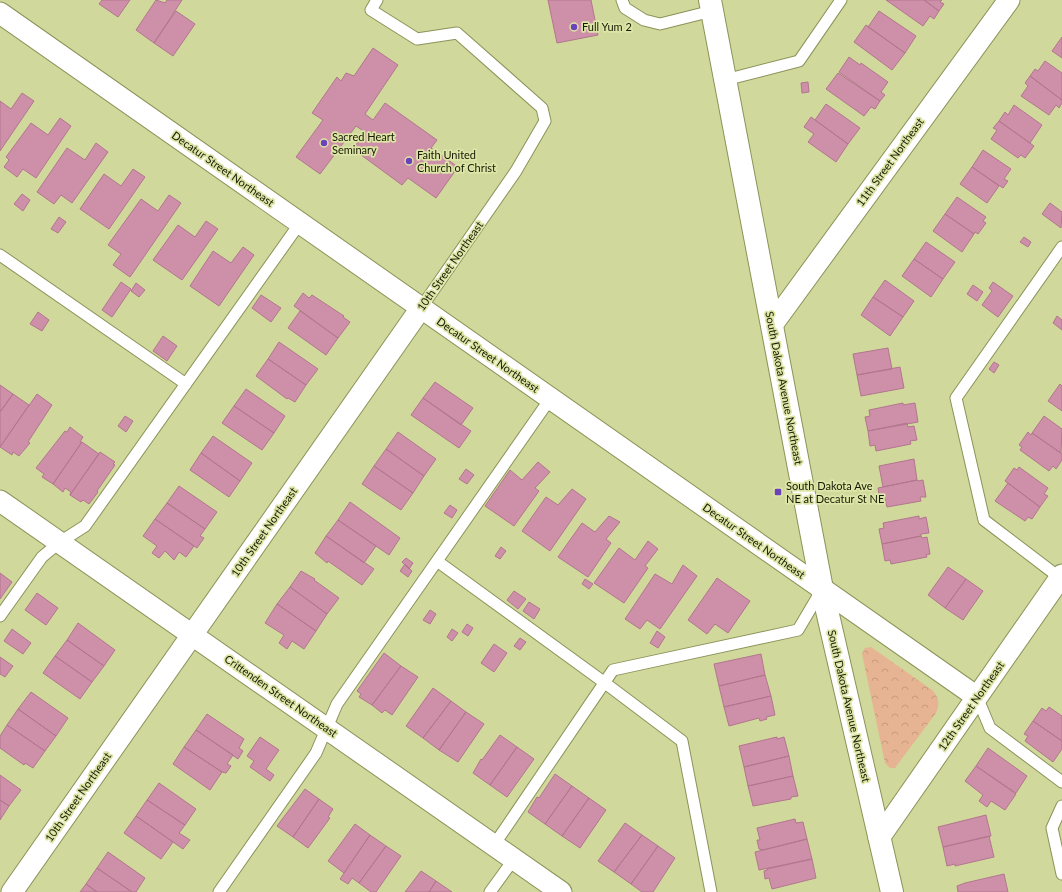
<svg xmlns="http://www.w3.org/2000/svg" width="1062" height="892" viewBox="0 0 1062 892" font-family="Lato,sans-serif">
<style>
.park{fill:url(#park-crowns)}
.building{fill:#ce90a8;stroke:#b2768e}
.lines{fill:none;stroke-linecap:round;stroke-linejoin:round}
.service-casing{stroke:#8c9359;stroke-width:13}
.minor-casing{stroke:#8c9359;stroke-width:23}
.primary-casing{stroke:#8c9359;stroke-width:24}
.service{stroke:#fff;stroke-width:11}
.minor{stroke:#fff;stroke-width:21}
.primary{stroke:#fff;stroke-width:22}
.poi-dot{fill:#6b42ba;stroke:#dde5a7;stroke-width:1.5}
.labels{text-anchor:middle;stroke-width:3.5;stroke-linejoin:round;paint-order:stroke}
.poi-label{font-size:11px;fill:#161902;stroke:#dde5a7;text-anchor:start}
.street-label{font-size:11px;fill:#161902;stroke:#dde5a7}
</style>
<defs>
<pattern id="park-crowns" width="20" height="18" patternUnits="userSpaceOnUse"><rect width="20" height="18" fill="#e7b493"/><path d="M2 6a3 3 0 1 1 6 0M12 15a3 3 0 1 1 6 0" fill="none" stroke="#c59a7d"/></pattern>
</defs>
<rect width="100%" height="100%" fill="#d0d89b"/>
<path class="park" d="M871,647L932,690C939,697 940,704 936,713L895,768H890L885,763L862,654L865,648Z"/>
<path class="building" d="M102,0H130L118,17L99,4Z
M156,0L165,3L167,0H182L154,43L136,30Z
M548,0H591L598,35L557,43Z
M886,0H924L939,11L934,19L930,16L923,26Z
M924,0H942L940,2L944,4L939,11Z
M176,11L195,24L173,56L154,43Z
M879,11L916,36L905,53L868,27Z
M866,25L905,53L892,70L854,42Z
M1062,37V58L1052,51Z
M373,48L398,65L365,114L373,120L385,103L437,140L431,148L458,167L436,198L408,178L402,185L353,149L365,132L356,126L320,174L296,157L323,120L312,113L337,77L341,81L346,73L354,76Z
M849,57L860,65L861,63L888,82L881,92L885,95L880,101L839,72Z
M1045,61L1062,73V100L1030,76L1035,69L1038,71Z
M838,73L880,101L875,109L871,107L864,116L826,89Z
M1030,76L1062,100V103L1059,108L1056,105L1049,115L1021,96L1028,86L1025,83Z
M808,82L809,92L802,93L801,83Z
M22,93L34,101L0,151V101L11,109Z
M826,104L860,128L848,144L815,120Z
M1014,105L1042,125L1030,143L999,121L1005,112L1008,115Z
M811,117L848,144L836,162L808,142L814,134L804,127Z
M60,118L71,126L36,178L23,169L17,177L4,167L9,160L6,157L31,123L48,135Z
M999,121L1034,146L1025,158L1021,155L1018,158L991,139L997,130L993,128Z
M96,143L108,152L72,203L61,195L54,204L37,192L67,148L85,160Z
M983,150L1011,169L1004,179L1008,181L1003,188L972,167Z
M972,167L999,186L987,203L960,184Z
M133,169L145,177L109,229L80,209L104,174L121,186Z
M22,194L30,200L23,211L14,204Z
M169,195L181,203L130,277L113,265L121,254L108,245L141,199L158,211Z
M957,197L986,217L983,221L986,223L978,234L975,232L974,234L945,214Z
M1050,203L1062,212L1061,228L1042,214Z
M945,214L974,234L962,252L933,231Z
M59,217L66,222L58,233L51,229Z
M206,221L218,229L182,280L153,260L178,225L195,237Z
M1024,237L1031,242L1028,247L1020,242Z
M926,242L955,262L943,279L914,259Z
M243,247L254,255L219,306L190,286L213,251L231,263Z
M914,259L943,279L931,297L902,276Z
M885,280L914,301L903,317L873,297Z
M121,282L131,289L112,317L102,310Z
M993,282L1013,296L998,317L982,305L992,291L989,288Z
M136,283L145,290L139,297L131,291Z
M973,285L983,292L977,301L967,294Z
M303,293L309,298L312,295L344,316L343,317L350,322L338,338L294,306Z
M261,295L281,308L271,322L252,308Z
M873,297L903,317L890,336L861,315Z
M300,311L338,338L326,355L288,328Z
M38,312L49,320L42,331L30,324Z
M1057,316L1062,320V330L1053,323Z
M163,336L177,346L167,361L153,351Z
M279,342L318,369L306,385L268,359Z
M888,348L892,369L857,375L853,354Z
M268,359L306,385L295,402L288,398L287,399L256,376Z
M994,362L999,365L994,373L989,369Z
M900,367L904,388L861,396L857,375Z
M435,382L473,408L461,425L423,398Z
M1060,384L1062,386V411L1048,401Z
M0,385L13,394L0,412Z
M246,389L285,416L274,433L234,406Z
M13,394L29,405L0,447V412Z
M37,394L52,405L28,442L30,443L19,456L13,452L12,455L0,447Z
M423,398L471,431L459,448L411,415Z
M903,403V405L915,403L918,422L868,431L865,417L870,416L869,410Z
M234,406L274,433L262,450L222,423Z
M125,416L133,421L126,432L118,426Z
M1044,416L1062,429L1061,453L1032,433Z
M907,423L908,427L914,426L917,440L910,441L911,444L876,451L875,445L870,446L868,431Z
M70,427L83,437L80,442H82L53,484L42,477L44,474L36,468L65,431L67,432Z
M398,432L436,459L424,476L386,449Z
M1028,432L1031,435L1032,433L1062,454V460L1056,469L1053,466L1049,471L1020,450L1022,447L1019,445Z
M213,436L252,463L240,481L201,453Z
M82,442L99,454L70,495L71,492L65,488L63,492L53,484Z
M386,449L424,476L413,493L374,466Z
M100,452L115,462L113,464L115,465L97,491L98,492L89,504L83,500L81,502L70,495Z
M201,453L240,481L229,497L190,470Z
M914,459L917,480L883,487L879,466Z
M538,462L550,472L535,488L539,491L514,526L485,506L510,470L522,480Z
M374,466L413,493L401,510L362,484Z
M1019,467L1048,488L1044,494L1048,496L1040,507L1005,481L1014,468L1017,470Z
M466,469L474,475L467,484L459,479Z
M917,480L918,481L923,480L926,497H920L921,501L887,507L885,499L880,500L878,488Z
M1008,483L1040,507L1032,519L1028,517L1025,521L995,501Z
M179,486L217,512L205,529L167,503Z
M572,489L586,499L550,551L522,531L546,497L558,505Z
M350,502L400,538L389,555L338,520Z
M167,503L205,529L200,536L204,538L197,548L155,519Z
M450,505L457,510L452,518L444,513Z
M609,516L620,522L606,539L611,543L588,577L558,557L582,523L595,532Z
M919,516V519L926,517L929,533L921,534V536L882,544L879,529L884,528L883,523Z
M155,519L194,546L186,557L179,552L174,560L165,551L159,558L152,553L157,546L143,536Z
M338,520L376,546L364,563L326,536Z
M326,536L374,569L362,585L328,561L327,563L315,553Z
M921,536L922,538L927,537L930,554L926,555L927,557L891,564L890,560L885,561L882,544Z
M648,541L658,549L645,566L648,568L624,603L594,583L619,548L635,560Z
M501,547L506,551L500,559L495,556Z
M406,558L413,563L409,569L402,562Z
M405,564L412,571L408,577L400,571Z
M683,565L697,576L660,629L647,620L640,629L625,619L655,574L672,584Z
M948,567L966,579L945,608L928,595Z
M301,571L315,579L314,580L339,598L327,614L290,587Z
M0,573L12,582L0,599Z
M717,578L750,601L728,633L715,624L707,634L688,620Z
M585,579L593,584L589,589L582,584Z
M966,579L983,591L963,620L945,608Z
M290,587L327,614L316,631L277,604Z
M514,591L526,599L518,609L507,600Z
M37,593L58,608L46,625L25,610Z
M529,602L540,609L534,619L523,611Z
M277,604L316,631L304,649L292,641L287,649L279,643L284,635L265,623Z
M430,610L436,614L430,624L423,620Z
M78,623L115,650L104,666L67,640Z
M467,624L473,628L468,636L462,632Z
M12,629L31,643L23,654L4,641Z
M452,629L458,633L452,641L447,637Z
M657,631L665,637L658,648L650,643Z
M520,638L526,642L520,650L514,646Z
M67,640L104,666L92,682L55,656Z
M494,644L507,653L494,672L481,663Z
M384,653L401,666L372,705L359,697L361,694L357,691Z
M761,654L765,675L719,686L714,664Z
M55,656L92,682L80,699L43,673Z
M0,657L13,666L5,677L0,674Z
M401,666L418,677L392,715L385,710L382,713L372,705Z
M765,675L771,696L724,707L719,686Z
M433,688L451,701L423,738L406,726Z
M31,692L68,718L56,736L18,709Z
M771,696L775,715L766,717L767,719L760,721L759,718L729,726L724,707Z
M451,701L466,712L439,750L423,738Z
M1049,707L1062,716V741L1033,721L1042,708L1046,711Z
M18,709L56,736L45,751L7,725Z
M466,712L484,724L458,762L439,750Z
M207,714L244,739L239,748L243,751L238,759L196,730Z
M1033,721L1062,741V749L1053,762L1025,741L1028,736L1024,734Z
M7,725L45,751L33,768L25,763L24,765L0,748V736Z
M196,730L233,755L227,764L231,766L226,773L222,772L184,747Z
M500,735L517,747L490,785L473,773L481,759L482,760Z
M260,737L279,750L266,769L274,775L270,781L250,767L254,761L247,756Z
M777,737V739L784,737L789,756L744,767L739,746Z
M184,747L222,772L210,790L173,764Z
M517,747L534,759L507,797L490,785Z
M988,748L1027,776L1016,793L976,766Z
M789,756L793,776L748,786L744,767Z
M976,766L1016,794L1005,810L991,801L987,807L979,801L983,795L965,781Z
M555,774L572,786L545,824L528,812L537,797L539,798Z
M0,775L21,790L9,806L0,800Z
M793,776L798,796L791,797V799L753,806L748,786Z
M159,783L196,809L185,825L147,800Z
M572,786L589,798L562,836L545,824Z
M305,789L319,799L293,837L277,826Z
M589,798L606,810L580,848L562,836Z
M319,799L333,809L328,817L330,818L308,848L293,837Z
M0,800L9,806L0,820Z
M147,800L185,825L179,833L190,840L183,849L136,816Z
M986,815L991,836L943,847L938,827Z
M136,816L173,842L161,859L124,833Z
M795,819L796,823L803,822L807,839L763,850L759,849L757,840H760L757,828Z
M625,823L642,835L614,872L598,861Z
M355,824L370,835L344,873L328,861Z
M370,835L386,846L359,883L352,878L348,884L340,879Z
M642,835L658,846L631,884L614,872Z
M989,836L994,857L955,866V864L947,866L943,847Z
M807,839L812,859L759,870L755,852Z
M386,846L401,856L376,892H371L359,883Z
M658,846L675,858L653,892H642L631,884Z
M108,852L145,878L136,892H132L97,868Z
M812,859L816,878L772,889L769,878L765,879L764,871L767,870V869Z
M97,868L132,892H97L86,884Z
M421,871L436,881L429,892H405Z
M1004,874L1008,892H958L957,886L965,883Z
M436,881L452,892H429Z
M86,884L97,892H80Z"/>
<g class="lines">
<g class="service-casing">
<path id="service" d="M377,0L371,10L417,39L457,33L542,108L545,121L516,171L421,308
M622,0L625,8L644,20L660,24L712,11
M725,80L799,61L841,0
M0,255L186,384
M437,561L605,683L682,741L711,892
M1060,578L984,520L956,398L1062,247
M0,616L42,557L60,542L85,526L300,223
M977,697L990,728L1062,782
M1062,806L1052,828L1062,874
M494,845L613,670L798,630L821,591
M219,892L316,753L337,704L550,399
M490,892L514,859"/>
</g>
<g class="minor-casing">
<path id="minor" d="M0,13L977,697
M772,325L1009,0
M0,501L561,892
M879,838L1062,575
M12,892L421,308"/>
</g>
<g class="primary-casing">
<path id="primary" d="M710,0L822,589L892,892"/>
</g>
<use href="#service" class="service"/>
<use href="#minor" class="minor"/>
<use href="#primary" class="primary"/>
</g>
<g class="poi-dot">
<circle cx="574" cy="27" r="4"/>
<circle cx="324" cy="143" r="4"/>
<circle cx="409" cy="161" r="4"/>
<rect x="774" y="488" width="8" height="8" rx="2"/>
</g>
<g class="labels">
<g class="poi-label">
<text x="582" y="31">Full Yum 2</text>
<text x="332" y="141">Sacred Heart<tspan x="332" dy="13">Seminary</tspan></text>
<text x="417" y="159">Faith United<tspan x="417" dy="13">Church of Christ</tspan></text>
<text x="786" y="490">South Dakota Ave<tspan x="786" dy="13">NE at Decatur St NE</tspan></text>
</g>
<g class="street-label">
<text transform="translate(890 162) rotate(-54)" y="4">11th Street Northeast</text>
<text transform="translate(223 169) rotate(35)" y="4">Decatur Street Northeast</text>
<text transform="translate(450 266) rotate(-55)" y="4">10th Street Northeast</text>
<text transform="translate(488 355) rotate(35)" y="4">Decatur Street Northeast</text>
<text transform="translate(784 388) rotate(79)" y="4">South Dakota Avenue Northeast</text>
<text transform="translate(264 532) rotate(-55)" y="4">10th Street Northeast</text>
<text transform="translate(754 541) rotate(35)" y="4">Decatur Street Northeast</text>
<text transform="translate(281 696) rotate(35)" y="4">Crittenden Street Northeast</text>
<text transform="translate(849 706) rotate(77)" y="4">South Dakota Avenue Northeast</text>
<text transform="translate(971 706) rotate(-55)" y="4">12th Street Northeast</text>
<text transform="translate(78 797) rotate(-55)" y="4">10th Street Northeast</text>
</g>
</g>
</svg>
